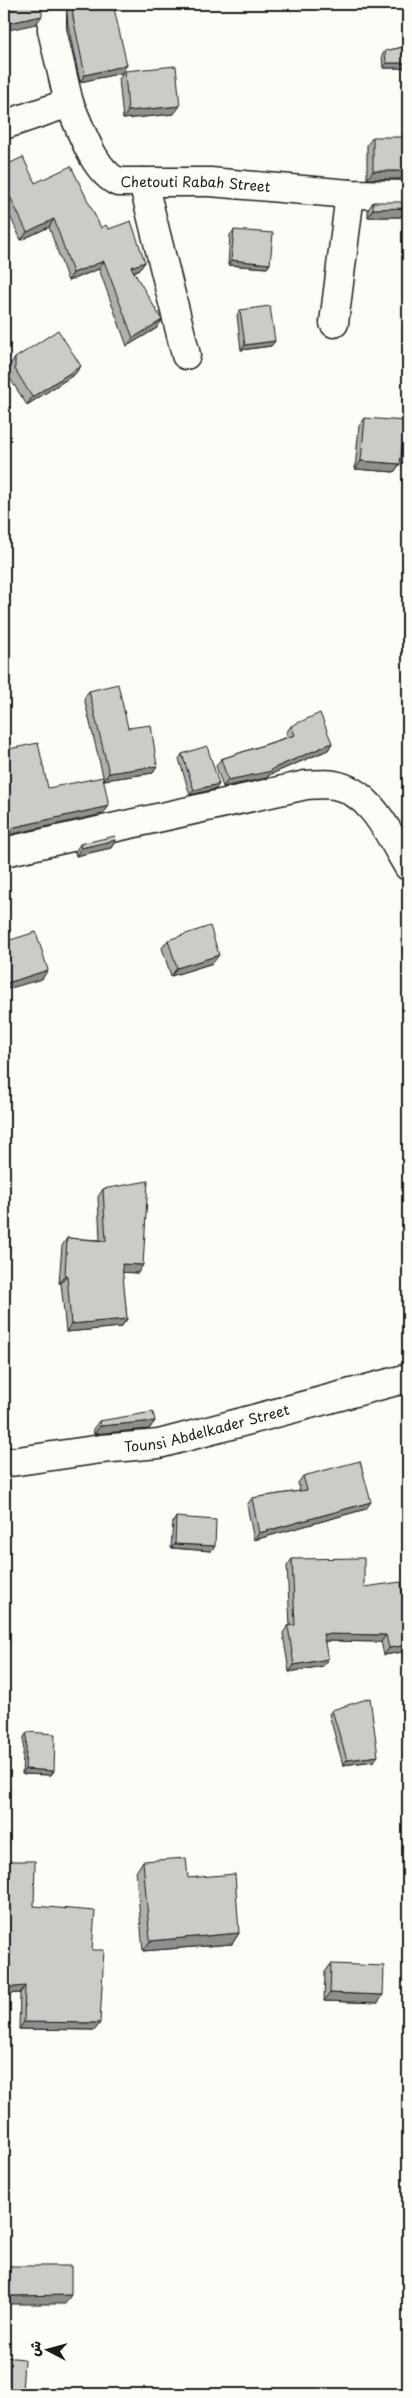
<svg xmlns="http://www.w3.org/2000/svg" width="412" height="2398" viewBox="0 0 412 2398" font-family="'Playpen Sans','Playpen Sans Arabic',sans-serif">
<style>
.lines{fill:none;stroke-linecap:round;stroke-linejoin:round}
.street-casing{stroke:#1c1c1c;stroke-width:31}
.street{stroke:#fdfcf7;stroke-width:28}
.wall{fill:#afafac;stroke:#1c1c1c}
.shaded-wall{fill:#8f8e8c;stroke:#1c1c1c}
.building{fill:#cccbc8;stroke:#1c1c1c}
.labels{text-anchor:middle;stroke-width:4;stroke-linejoin:round;paint-order:stroke}
.street-label{font-size:14px;fill:#1c1c1c;stroke:#fdfcf7}
</style>
<rect width="100%" height="100%" fill="#fdfcf7"/>
<filter id="ink" filterUnits="userSpaceOnUse"><feTurbulence type="fractalNoise" baseFrequency=".02" numOctaves="2"/><feDisplacementMap in="SourceGraphic" scale="10" xChannelSelector="R" yChannelSelector="G"/><feConvolveMatrix kernelMatrix="1 2 1 2 8 2 1 2 1" color-interpolation-filters="sRGB"/></filter>
<g filter="url(#ink)">
<g class="lines">
<g class="street-casing">
<g id="street">
<path d="M52,4V30L69,103"/>
<path id="s1" d="M4,125L69,103C80,126 93,171 118,182H210L350,194L408,195"/>
<path d="M143,182L186,355"/>
<path d="M334,323L350,194"/>
<path d="M4,852L306,785C315,785 325,783 334,785C371,791 390,836 408,866"/>
<path id="s2" d="M4,1463L101,1449L159,1444L408,1378"/>
</g>
</g>
<use href="#street" class="street"/>
</g>
<path class="wall" d="M66,4H113L122,73L80,82L68,25Z
M408,46V68H383L382,55L385,51Z
M125,71L174,114L123,119L119,79Z
M373,137L400,179H367V145Z
M4,166L35,183L101,228L109,229L145,262L140,269L134,272L157,328L127,346L99,269L68,281L49,227L21,240L4,203Z
M373,202L401,217H368V210Z
M234,230L270,264L267,268L228,265L230,235Z
M240,310L275,341L271,346L241,350L237,315Z
M15,358L75,374L27,405L9,377V366Z
M365,418L400,464L394,472L355,469L359,426Z
M89,691L128,728L153,773L104,780L84,698Z
M291,726L332,743L328,750L269,775L267,778L223,787L216,766L221,759L288,737L286,733Z
M182,754L216,789L190,795L179,759Z
M116,840L111,848L76,856L75,852L80,844Z
M168,940L213,963L171,976L162,948Z
M103,1189L138,1273L122,1272L127,1319L121,1327L66,1332L61,1283H59L62,1246L67,1238L100,1240L98,1197Z
M99,1421H155L149,1429L94,1434L93,1429Z
M303,1476L366,1509L254,1540L247,1505L252,1498L300,1491L298,1483Z
M176,1517L215,1546L211,1551L171,1548L173,1522Z
M292,1559L364,1587L408,1651L384,1655L381,1642L325,1641L323,1666L289,1672L283,1633L288,1626H290L287,1566Z
M332,1710L374,1761L343,1765L329,1714Z
M27,1732L54,1771L51,1775L22,1774L24,1737Z
M4,1861L34,1906L92,1950L95,2030L19,2029L20,1993L4,1994Z
M143,1861L188,1878L239,1933L232,1944L143,1951L136,1872Z
M331,1964L378,2003L324,2001L325,1972Z"/>
<path class="shaded-wall" d="M42,16L36,24L4,31V24Z
M386,63H408V68H383Z
M127,65L122,73L80,82L85,75Z
M180,106L174,114L123,119L128,111Z
M373,171H406L400,179H367Z
M406,208L401,217H368L373,209Z
M54,219L49,227L21,240L27,232Z
M231,260L270,264L267,268L228,265Z
M104,261L99,269L68,281L73,273Z
M145,262L140,269L125,275L131,267Z
M162,320L157,328L127,346L133,338Z
M275,341L271,346L241,350L245,345Z
M81,366L75,374L27,405L32,397Z
M361,461L400,464L394,472L355,469Z
M332,743L328,750L269,775L267,778L223,787L228,780L272,769Z
M157,766L153,773L104,780L109,773Z
M219,784L216,789L190,795L194,790Z
M109,806L103,814L4,836V830L6,829Z
M116,840L111,848L76,856L81,848Z
M219,955L213,963L171,976L177,968Z
M48,970L42,979L4,990V984Z
M122,1264L143,1265L138,1273L116,1272Z
M65,1275H67L61,1283H59Z
M127,1319L121,1327L66,1332L71,1324Z
M155,1421L149,1429L94,1434L100,1426Z
M371,1502L366,1509L254,1540L259,1533Z
M175,1544L215,1546L211,1551L171,1548Z
M323,1634L386,1635L381,1642L319,1641Z
M408,1645V1651L384,1655L389,1648Z
M328,1659L323,1666L289,1672L294,1665Z
M378,1756L374,1761L343,1765L347,1760Z
M25,1769L54,1771L51,1775L22,1774Z
M239,1933L232,1944L143,1951L150,1941Z
M25,1986L20,1993L4,1994V1988Z
M330,1993L383,1995L378,2003L324,2001Z
M24,2022L100,2023L95,2030L19,2029Z
M71,2295L65,2304H6L4,2307V2301L8,2296Z"/>
<path class="building" d="M4,4H42V16L4,24Z
M72,4H113L127,65L85,75L73,17Z
M408,46V63H386L385,51Z
M176,66L180,106L128,111L125,71Z
M4,131H5L6,143L4,144Z
M373,137H406V171H373Z
M23,157L35,183L71,166L101,228L106,225L109,229L131,221L145,262L131,267L162,320L133,338L104,261L73,273L54,219L27,232L4,184V166Z
M373,202H406V208L373,209Z
M234,230L273,233L270,264L231,260Z
M270,306L275,341L245,345L240,310Z
M58,330L81,366L32,397L15,369V358Z
M365,418L405,421L400,464L361,461Z
M118,684L128,728L151,725L157,766L109,773L89,691Z
M320,713L332,743L272,769V771L228,780L221,759L295,735L291,726Z
M38,743L48,788L103,777L109,806L6,829L4,830V750Z
M207,746L219,784L194,790L182,754Z
M115,836L116,840L81,848L80,844Z
M210,926L219,955L177,968L168,940Z
M36,932L48,970L4,984V942Z
M148,1181L143,1265L122,1264L127,1319L71,1324L67,1275H65L67,1238L106,1241L103,1189Z
M153,1412L155,1421L100,1426L99,1421Z
M360,1461L371,1502L259,1533L252,1498L307,1490L303,1476Z
M176,1517L216,1520L215,1546L175,1544Z
M364,1558V1587L401,1582L404,1607L408,1606V1645L389,1648L386,1635L323,1634L328,1659L294,1665L288,1626L295,1625L292,1559Z
M370,1698L378,1756L347,1760L332,1710Z
M27,1732L55,1734L54,1771L25,1769Z
M186,1858L188,1878L235,1874L239,1933L150,1941L143,1861Z
M4,1861H35L34,1906L95,1911L92,1950H104L100,2023L24,2022L25,1986L4,1988Z
M331,1964L384,1966L383,1995L330,1993Z
M4,2266H71V2295L8,2296V2302L4,2301Z
M4,2357L24,2359L22,2394H4Z"/>
</g>
<g class="labels">
<g class="street-label">
<text dy="5" stroke="none"><textPath href="#s1" startOffset="241">Chetouti Rabah Street</textPath></text>
<text dy="5" stroke="none"><textPath href="#s2" startOffset="206">Tounsi Abdelkader Street</textPath></text>
</g>
</g>
<rect width="412" height="2398" fill="none" stroke="#fdfcf7" stroke-width="20"/>
<rect x="10" y="10" width="392" height="2378" fill="none" stroke="#1c1c1c" stroke-width="2" filter="url(#ink)"/>
<g transform="translate(48 2350) rotate(276)" stroke="#fdfcf7" stroke-width="4" paint-order="stroke">
<path d="M0-4L9 19L0 12L-9 19Z" fill="#1c1c1c"/>
<text y="-8" font-size="14" font-weight="bold" text-anchor="middle" fill="#1c1c1c">ش</text>
</g>
</svg>
